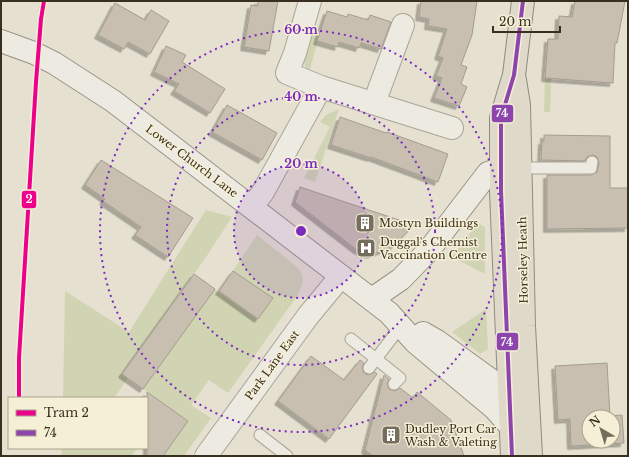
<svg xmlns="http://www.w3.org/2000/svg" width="629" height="457" viewBox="0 0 629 457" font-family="'Libre Baskerville',serif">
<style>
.green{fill:#d1d4b2}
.building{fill:#c8bfb0;stroke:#a59c8e;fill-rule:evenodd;filter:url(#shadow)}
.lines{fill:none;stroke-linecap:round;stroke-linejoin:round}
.service-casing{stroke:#aaa598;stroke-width:13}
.minor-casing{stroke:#aaa598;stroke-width:24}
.secondary-casing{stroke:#9a9488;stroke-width:24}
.trunk-casing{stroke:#908b7f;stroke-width:24}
.service{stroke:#edeae1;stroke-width:11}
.minor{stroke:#edeae1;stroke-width:22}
.secondary{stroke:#edeae1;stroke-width:22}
.trunk{stroke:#ded9c9;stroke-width:22}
.bus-1-casing{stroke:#f5efd6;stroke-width:7}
.bus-1{stroke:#8e44ad;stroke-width:4}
.tram-1-casing{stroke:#f5efd6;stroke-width:7}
.tram-1{stroke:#ec008c;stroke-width:4}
.ring{fill:none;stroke:#7b2cbf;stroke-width:2;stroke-dasharray:2 4}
.labels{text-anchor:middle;stroke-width:3;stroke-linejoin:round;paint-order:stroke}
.street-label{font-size:11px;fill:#392f20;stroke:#f5efd6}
.poi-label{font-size:11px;fill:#392f20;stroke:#f5efd6;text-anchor:start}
.centre{fill:#7b2cbf;stroke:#f5efd6;stroke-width:2}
.ring-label{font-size:12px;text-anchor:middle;font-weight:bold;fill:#7b2cbf;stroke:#f5efd6;stroke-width:3;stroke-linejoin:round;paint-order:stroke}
.line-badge{stroke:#f5efd6;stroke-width:1.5}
.badge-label{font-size:11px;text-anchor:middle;font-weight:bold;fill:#fff}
</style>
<defs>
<filter id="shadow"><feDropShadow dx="-3.5" dy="3.5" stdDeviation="0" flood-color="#0004"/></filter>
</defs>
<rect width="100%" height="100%" fill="#e5e0cf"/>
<path class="green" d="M309,30L320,33L309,72C298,58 305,46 309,30Z
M545,78H551L550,112H544Z
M339,109L315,182L304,178L330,127L320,122L326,115Z
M206,210L232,217L206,257L122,374L128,378L114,398H63L65,291L129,332Z
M478,223L485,227V274L452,257Z
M257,235L297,267C306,278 303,284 297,296L228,393L209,380L191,405L211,418L184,456H153L142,448H147L152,395L143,389L214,289L258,318L272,298L233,271Z
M486,309L488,349L480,354L452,332Z
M62,448H137L132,456H61Z"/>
<path class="building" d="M258,1H278L269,51L244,47L251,5L258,6Z
M421,1H477L472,35L461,65L467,67L461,84L467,87L459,106L434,98L442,78L436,76L443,58L438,56L447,29L428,26L429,19L419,17Z
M575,1H625L617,43H615L613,83L545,78L548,39H558L559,16L572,17Z
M115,3L145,20L151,10L169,21L150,54L128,42L124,49L98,35Z
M327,11L347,17L348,14L368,20L370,15L391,22L381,49L361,43L359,48L339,42L338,47L317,41Z
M166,46L186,55L182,62L225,89L210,113L174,91L179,84L154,72Z
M227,105L277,133L262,160L212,132Z
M340,117L386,133L387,132L448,154L438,182L371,157V158L331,145Z
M544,135L610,136V188H628V228L547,229V175H591L597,172L599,163L597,157L593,155L587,157L585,161L541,160L542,141H544Z
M101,160L193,218L168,257L135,235L141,227L103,201L105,199L85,185Z
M300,187L414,225L393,247L370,255L357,250L295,202Z
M233,271L273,298L258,319L219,291Z
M194,274L215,289L143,389L122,374Z
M311,356L344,380L360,360L364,363L362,368L364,373L368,375L375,372L377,374L329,439L278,401Z
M607,363L610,416L622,415L624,443L571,446L570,419L558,420L555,366ZM589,417H613V441H589Z
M384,375L389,379L387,385L389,389L395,391L400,388L413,398L417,392L451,420L464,456H373L365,450Z
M147,392L188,421L163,456H147Z"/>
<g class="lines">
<g class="service-casing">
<path id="service" d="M520,168H591L592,162
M351,339L400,378L394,384
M369,368L401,326
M260,435L287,456"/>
</g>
<g class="minor-casing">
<path id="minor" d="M310,1L295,53L287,73L321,87L452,128
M374,103L403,25
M252,207L263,192L321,87
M206,456L308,316L341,276"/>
</g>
<g class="secondary-casing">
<path id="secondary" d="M1,41L34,53L54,63L113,101L341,276L389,313L415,342L494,408L511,427
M372,299L401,279L429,250L488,173L500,169L509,161L510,154
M423,333L437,341L509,393L518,398L521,403"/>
</g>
<g class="trunk-casing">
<path id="trunk" d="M515,80L519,105L524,326L531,456
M512,456L501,191V118L514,75L523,1"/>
</g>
<use href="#service" class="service"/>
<use href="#minor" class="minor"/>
<use href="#secondary" class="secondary"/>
<use href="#trunk" class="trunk"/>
<g class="bus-1-casing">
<path id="bus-1" d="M512,456L501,191V118L514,75L523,1"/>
</g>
<use href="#bus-1" class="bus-1"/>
<g class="tram-1-casing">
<path id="tram-1" d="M19,398V358L36,82L41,19L44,1"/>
</g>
<use href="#tram-1" class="tram-1"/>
</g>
<circle cx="301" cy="231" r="67" fill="#7b2cbf" fill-opacity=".12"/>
<g class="ring">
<circle cx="301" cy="231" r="67"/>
<circle cx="301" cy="231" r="134"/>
<circle cx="301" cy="231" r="201"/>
</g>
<defs>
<g id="building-square" transform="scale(1)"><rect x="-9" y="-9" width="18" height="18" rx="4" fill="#756d5d" stroke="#f5efd6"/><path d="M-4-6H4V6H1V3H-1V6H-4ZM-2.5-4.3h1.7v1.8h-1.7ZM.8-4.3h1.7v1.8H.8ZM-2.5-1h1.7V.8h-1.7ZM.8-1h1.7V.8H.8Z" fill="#fff"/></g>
<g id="hospital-square" transform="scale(1)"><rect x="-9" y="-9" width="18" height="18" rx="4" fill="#756d5d" stroke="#f5efd6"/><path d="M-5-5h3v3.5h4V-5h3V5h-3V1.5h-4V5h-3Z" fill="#fff"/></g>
</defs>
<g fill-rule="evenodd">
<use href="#building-square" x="365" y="223"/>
<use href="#hospital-square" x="366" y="248"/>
<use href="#building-square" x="391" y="435"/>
</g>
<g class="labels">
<g class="street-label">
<text transform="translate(192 161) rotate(37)" y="4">Lower Church Lane</text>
<text transform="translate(523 260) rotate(-91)" y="4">Horseley Heath</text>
<text transform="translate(272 365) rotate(-54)" y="4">Park Lane East</text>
</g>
<g class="poi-label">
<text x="379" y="227">Mostyn Buildings</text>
<text x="380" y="246">Duggal's Chemist<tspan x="380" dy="13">Vaccination Centre</tspan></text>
<text x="405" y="433">Dudley Port Car<tspan x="405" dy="13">Wash &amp; Valeting</tspan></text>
</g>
</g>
<circle cx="301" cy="231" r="6" class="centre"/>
<g class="ring-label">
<text x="301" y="34">60 m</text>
<text x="301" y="101">40 m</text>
<text x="301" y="168">20 m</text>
</g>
<g class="line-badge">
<rect x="491" y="104" width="23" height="19" rx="4" fill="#8e44ad"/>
<rect x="21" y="190" width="16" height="19" rx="4" fill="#ec008c"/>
<rect x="496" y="332" width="23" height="19" rx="4" fill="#8e44ad"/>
</g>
<g class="badge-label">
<text x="502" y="117">74</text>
<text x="29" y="203">2</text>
<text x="507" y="346">74</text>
</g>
<rect width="629" height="457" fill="none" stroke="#392f20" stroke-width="4"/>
<rect x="8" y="397" width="140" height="52" fill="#f5efd6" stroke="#aaa28d"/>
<rect x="16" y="410" width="20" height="6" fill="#ec008c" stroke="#aaa28d"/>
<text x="44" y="417" font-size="12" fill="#392f20">Tram 2</text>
<rect x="16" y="430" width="20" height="6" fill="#8e44ad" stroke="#aaa28d"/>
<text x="44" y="437" font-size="12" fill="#392f20">74</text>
<g transform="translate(601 429) rotate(322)"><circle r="19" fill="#f5efd6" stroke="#aaa28d"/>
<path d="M0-3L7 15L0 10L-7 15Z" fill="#756d5d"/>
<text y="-6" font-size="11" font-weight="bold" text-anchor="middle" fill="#392f20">N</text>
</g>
<path d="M493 26v6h67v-6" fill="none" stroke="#392f20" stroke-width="2"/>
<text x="499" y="26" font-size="12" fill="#392f20" stroke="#f5efd6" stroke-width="3" paint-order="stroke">20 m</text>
</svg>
